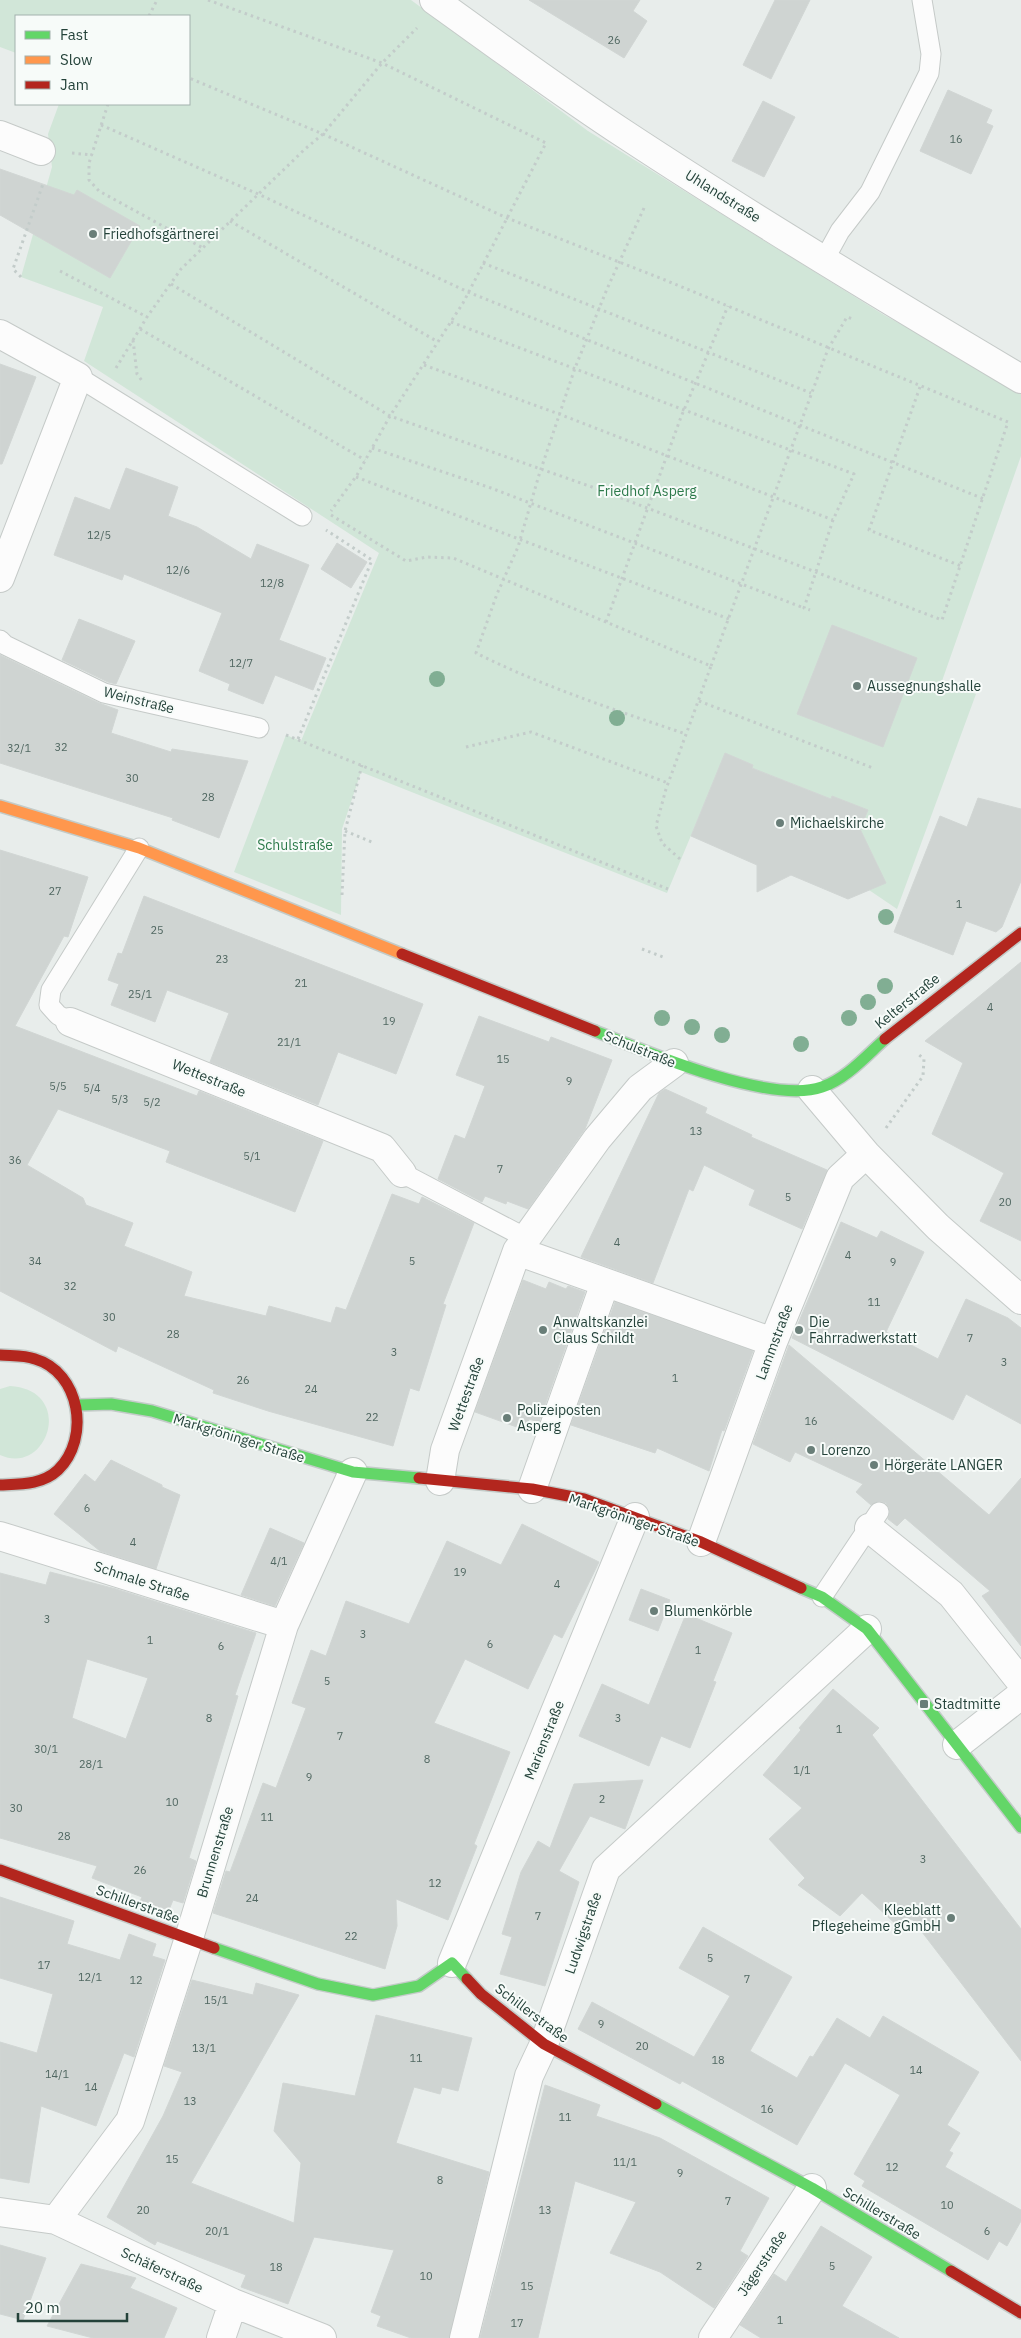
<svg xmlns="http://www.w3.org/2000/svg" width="1021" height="2338" viewBox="0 0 1021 2338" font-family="'IBM Plex Sans',sans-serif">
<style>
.green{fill:#d1e6d8}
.building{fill:#cfd4d2;stroke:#d1d6d4;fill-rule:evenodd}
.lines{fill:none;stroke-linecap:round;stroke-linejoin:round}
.lane-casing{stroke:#c5cac8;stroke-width:21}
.street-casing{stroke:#c5cac8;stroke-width:30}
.fast-casing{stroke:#c3cbc8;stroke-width:14}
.slow-casing{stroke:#c3cbc8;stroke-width:14}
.jam-casing{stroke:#c3cbc8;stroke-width:14}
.path{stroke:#c3ccca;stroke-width:3;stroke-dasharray:2.5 4;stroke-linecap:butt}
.lane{stroke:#fcfcfc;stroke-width:19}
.street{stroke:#fcfcfc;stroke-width:28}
.fast{stroke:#63d668;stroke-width:11}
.slow{stroke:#ff974d;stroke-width:11}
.jam{stroke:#b3261e;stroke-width:11}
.tree{fill:#81ae93}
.poi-dot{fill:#697e78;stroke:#f7fbf9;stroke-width:2}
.labels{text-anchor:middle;stroke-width:4;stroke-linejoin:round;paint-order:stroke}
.number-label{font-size:11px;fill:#506761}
.street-label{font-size:14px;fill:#24423a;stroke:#f7fbf9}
.poi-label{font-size:14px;fill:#24423a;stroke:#f7fbf9;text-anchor:start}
.park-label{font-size:14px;fill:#2d7a4b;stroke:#f7fbf9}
</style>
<rect width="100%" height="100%" fill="#e8edeb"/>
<path class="green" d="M0,0H411L588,131L884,315L1021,390V456L942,681L976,694L897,909L869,890L878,866L869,848L855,842L867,810L832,796L831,799L752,768L753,765L725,754L667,893L361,772L342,829L341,915L234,872L286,735L301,741L379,553L84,361L103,307L21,277L52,167L48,134L59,104H189V16H16V53L0,47Z
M10,1386C76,1390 48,1477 0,1455V1389Z"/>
<path class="building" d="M529,0H640L633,11L647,21L624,58Z
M775,0H810L771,79L743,65Z
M948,90L992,110L986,123L993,126L971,174L920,151Z
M763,101L795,117L764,177L732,161Z
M0,169L74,195L77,190L140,226L110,278L0,215Z
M0,364L36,377L2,464H0Z
M126,468L178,487L168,516L197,527L251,559L257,544L309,565L279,640L326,658L313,690L275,675L263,704L228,690L230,684L199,671L222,613L124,574L122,580L54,555L75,497L110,510Z
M337,543L367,562L351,588L321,569Z
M79,619L135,641L116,684L108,682L62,660Z
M832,625L917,658L883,747L797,714Z
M0,655L99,703L118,710L111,733L171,752L172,749L248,761L219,838L172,820L173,818L0,763Z
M725,753L753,765L752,768L831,799L832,796L868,810L860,829L886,883L848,899L791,875L757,892V865L691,836Z
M978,798L1021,809V881L1002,927L996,932L966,921L953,955L894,932L940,816L967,827Z
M0,850L88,877L68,937L64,936L15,1026L197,1096L199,1091L323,1141L295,1212L166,1162L170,1151L58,1109L27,1165L83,1198L86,1205L133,1223L124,1246L192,1272L184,1296L266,1316L269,1306L331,1323L336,1307L346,1310L392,1194L419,1204L422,1197L474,1223L443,1304L446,1305L419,1391L410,1388L393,1446L268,1411L213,1393L214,1390L118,1346L116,1352L0,1291Z
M144,896L423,1004L396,1074L338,1052L318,1105L210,1062L229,1013L167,990L155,1022L111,1005L119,984L108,980L118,953L122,954Z
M1021,962V1241L980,1221L1004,1173L932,1134L963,1063L925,1041Z
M479,1016L549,1042L551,1037L612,1060L585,1129L528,1209L507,1201L506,1204L485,1196L482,1202L438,1179L455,1135L465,1139L485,1086L456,1075Z
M665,1089L707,1108L705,1113L752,1135L751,1137L827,1170L802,1229L749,1205L755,1190L704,1165L693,1191L689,1189L653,1283L581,1257L659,1093Z
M841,1222L877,1238L881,1231L924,1252L886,1332L938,1359L966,1299L1008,1318L1021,1328V1424L966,1394L953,1420L792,1338Z
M523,1280L546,1289L549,1282L566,1289L568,1286L585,1292L539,1422L529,1419L525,1430L475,1412Z
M615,1302L753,1351L724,1431L722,1430L709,1471L657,1448L655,1453L571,1425Z
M789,1345L989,1515L1021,1478V1646L982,1596L990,1591L905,1518L897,1526L888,1519L890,1512L886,1503L879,1501L871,1505L856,1492L863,1484L795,1452L790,1462L753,1444Z
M111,1460L162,1485V1487L180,1495L156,1569L100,1551L54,1514L85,1474L95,1482Z
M522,1524L599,1562L562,1638L554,1634L528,1689L465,1659L434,1723L510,1752L474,1844L477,1846L448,1920L396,1899L397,1926L385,1969L213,1913L226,1871L230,1872L263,1783L276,1788L306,1708L292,1703L311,1650L326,1656L346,1601L409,1624L447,1541L501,1565Z
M270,1528L304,1543L275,1606L241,1595Z
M50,1572L116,1589L256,1633L235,1695L238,1696L189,1858L196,1861L183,1903L173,1900L167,1915L139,1904L142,1897L92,1878L97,1866L0,1838V1573L46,1585ZM87,1659L148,1678L126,1739L72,1718Z
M641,1589L670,1600L658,1631L629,1620Z
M686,1614L732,1633L713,1681L716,1682L690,1748L661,1736L649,1766L579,1736L602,1684L649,1705Z
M833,1689L879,1728L872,1735L1021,1929V2061L912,1919L900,1928L862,1893L840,1916L798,1885L805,1878L769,1839L802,1808L763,1775L801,1730L799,1728Z
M643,1780L625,1829L590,1816L559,1871L579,1882L545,1986L500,1974L512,1937L502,1934L521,1872L538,1841L550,1848L574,1784Z
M0,1897L74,1921L67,1944L120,1960L129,1934L156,1944L152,1956L165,1960L134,2057L124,2053L96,2126L41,2106L29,2183L0,2178V2042L37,2053L53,1994L0,1978Z
M703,1927L792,1977L750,2051L797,2078L810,2056L813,2057L837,2018L870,2038L883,2016L979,2072L947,2125L960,2133L949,2151L953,2153L945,2167L1021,2210V2221L1007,2246L999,2241L988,2260L862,2186L865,2181L854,2174L900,2095L845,2063L797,2145L682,2081L680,2084L578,2029L592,2002L694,2057L730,1996L679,1968Z
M192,1980L253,1995L256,1983L299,1995L191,2183L294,2223L301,2163L274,2131L283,2083L355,2096L376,2015L472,2038L458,2091L442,2087L440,2094L414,2087L396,2143L489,2172L449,2338H411L377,2326L381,2316L371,2312L394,2250L314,2237L288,2304L241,2287L246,2275L157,2241L155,2245L107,2217L163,2116L182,2072L164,2066Z
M545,2085L600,2105L596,2116L660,2138L769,2198L740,2251L748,2256L714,2308L660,2272L610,2253L636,2202L575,2181L538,2338H480Z
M821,2226L872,2257L842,2306L899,2338H761L740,2325L774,2274L786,2282Z
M0,2245L46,2258L23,2320L0,2314Z
M81,2264L136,2278L130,2288L177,2308L164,2338H93L47,2326Z"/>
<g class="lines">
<g class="lane-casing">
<path id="lane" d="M824,260L840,231L870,192L929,73L931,54L922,0
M78,377L302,516
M0,640L5,645L104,693L259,728
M70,1022L58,1015L49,1005L51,990L139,848
M402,1173L526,1238
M822,1597L879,1512"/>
</g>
<g class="street-casing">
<path id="street" d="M434,0C497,45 560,92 626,135C755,220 888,300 1021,379
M0,135L41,151
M0,334L78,377L0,578
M70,1022L382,1148L402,1173
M812,1090L866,1154L938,1227L1021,1300
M517,1251L773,1342
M440,1481L445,1450L517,1251L597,1139L640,1088L674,1063
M532,1489L605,1283
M869,1528L951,1594L1021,1682
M0,1536L284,1625
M701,1542L773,1342L840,1178L866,1154
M957,1745L1021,1695
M452,1963L635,1517
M0,2212L56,2220L233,2303L322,2338
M56,2220L130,2121L189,1938L284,1625L353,1472
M221,2338L233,2303
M464,2338L529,2076L544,2044L606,1869L867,1629
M713,2338L812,2188"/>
</g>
<g class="fast-casing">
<path id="fast" d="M595,1031C646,1052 770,1105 822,1087C846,1079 866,1056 885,1039
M79,1405L111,1404L152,1411L353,1472L419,1478
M801,1588L822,1597L867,1629L1021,1827
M214,1948L318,1984L373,1995L419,1986L452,1963L467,1979
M656,2104L812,2188L951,2271"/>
</g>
<g class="slow-casing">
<path id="slow" d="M0,806L139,848L402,954"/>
</g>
<g class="jam-casing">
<path id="jam" d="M402,954L595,1031
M885,1039L1021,933
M0,1355C11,1356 24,1355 35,1359C80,1372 91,1438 58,1470C42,1485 20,1484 0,1485
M419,1478L532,1489L584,1499L701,1542L801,1588
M0,1870L214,1948
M467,1979L481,1994L544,2044L656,2104
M951,2271L1021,2313"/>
</g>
<path class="path" d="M208,0L382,63L546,143L463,303L390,416L357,475L331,511
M149,16L157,0
M108,104L89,163V180L99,191L203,248
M101,125L258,194L468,292L984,499
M72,153L92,155
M644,208L607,289L575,368L539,475L518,547L497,594L476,653C544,687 615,710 686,734
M230,221L438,342
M483,263L811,393
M60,271L147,317
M21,277L13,269L43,184
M171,284L390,416L592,487L942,620L1008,422L665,280L507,218L323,134L189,78
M451,322L854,474L833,520L804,608L810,610
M140,329L365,460
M133,340L137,374L143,382
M424,365L559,414L833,520
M116,368L147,317L181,269L305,149L323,134L382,63L417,28
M920,387L869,530L961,566
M372,448L491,488L804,608
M356,477L729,619
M331,515L406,561L427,557L453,558L711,666L666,789L656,826L662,843L680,859
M606,622L681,417L728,306
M711,666L828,349L847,317L853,319
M699,701L873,768
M286,735L668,889
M298,739L372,560L326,530
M466,747L531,732L668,783
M345,831L374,843
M342,895L345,831L362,765
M642,949L663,957
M886,1128L923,1076L924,1059L918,1054"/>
<use href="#lane" class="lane"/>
<use href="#street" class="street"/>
<use href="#fast" class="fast"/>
<use href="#slow" class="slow"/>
<use href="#jam" class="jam"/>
</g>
<g class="tree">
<circle cx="437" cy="679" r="8"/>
<circle cx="617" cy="718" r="8"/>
<circle cx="886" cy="917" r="8"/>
<circle cx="885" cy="986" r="8"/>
<circle cx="868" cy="1002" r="8"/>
<circle cx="662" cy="1018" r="8"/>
<circle cx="849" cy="1018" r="8"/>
<circle cx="692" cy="1027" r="8"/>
<circle cx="722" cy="1035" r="8"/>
<circle cx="801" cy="1044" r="8"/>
</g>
<g class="poi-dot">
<circle cx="93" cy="234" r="5"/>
<circle cx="857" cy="686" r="5"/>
<circle cx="780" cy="823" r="5"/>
<circle cx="543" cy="1330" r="5"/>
<circle cx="799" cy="1330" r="5"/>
<circle cx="507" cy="1418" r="5"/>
<circle cx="811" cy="1450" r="5"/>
<circle cx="874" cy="1465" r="5"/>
<circle cx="654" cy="1611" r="5"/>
<rect x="919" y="1699" width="10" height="10" rx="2.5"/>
<circle cx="951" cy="1918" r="5"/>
</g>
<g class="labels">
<g class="number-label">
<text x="614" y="44">26</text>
<text x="956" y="143">16</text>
<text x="99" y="539">12/5</text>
<text x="178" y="574">12/6</text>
<text x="272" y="587">12/8</text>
<text x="241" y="667">12/7</text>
<text x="61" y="751">32</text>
<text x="19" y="752">32/1</text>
<text x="132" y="782">30</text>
<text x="208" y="801">28</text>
<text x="55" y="895">27</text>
<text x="959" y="908">1</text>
<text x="157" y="934">25</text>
<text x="222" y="963">23</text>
<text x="301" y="987">21</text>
<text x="140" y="998">25/1</text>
<text x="990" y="1011">4</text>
<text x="389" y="1025">19</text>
<text x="289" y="1046">21/1</text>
<text x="503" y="1063">15</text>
<text x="569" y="1085">9</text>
<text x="58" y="1090">5/5</text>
<text x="92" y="1092">5/4</text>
<text x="120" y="1103">5/3</text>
<text x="152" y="1106">5/2</text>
<text x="696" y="1135">13</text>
<text x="252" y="1160">5/1</text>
<text x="15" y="1164">36</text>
<text x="500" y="1173">7</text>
<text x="788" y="1201">5</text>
<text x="1005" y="1206">20</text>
<text x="617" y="1246">4</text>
<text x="848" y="1259">4</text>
<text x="35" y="1265">34</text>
<text x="412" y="1265">5</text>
<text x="893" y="1266">9</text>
<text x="70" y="1290">32</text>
<text x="874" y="1306">11</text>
<text x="109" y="1321">30</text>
<text x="173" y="1338">28</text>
<text x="970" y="1342">7</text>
<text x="394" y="1356">3</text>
<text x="1004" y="1366">3</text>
<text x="675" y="1382">1</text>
<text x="243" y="1384">26</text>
<text x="311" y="1393">24</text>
<text x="372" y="1421">22</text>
<text x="811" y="1425">16</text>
<text x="87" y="1512">6</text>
<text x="133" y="1546">4</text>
<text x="279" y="1565">4/1</text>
<text x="460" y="1576">19</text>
<text x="557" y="1588">4</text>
<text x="47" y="1623">3</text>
<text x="363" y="1638">3</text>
<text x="150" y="1644">1</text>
<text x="490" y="1648">6</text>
<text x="221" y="1650">6</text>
<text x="698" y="1654">1</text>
<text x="327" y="1685">5</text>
<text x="209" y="1722">8</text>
<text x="618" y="1722">3</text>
<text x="839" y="1733">1</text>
<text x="340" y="1740">7</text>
<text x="46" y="1753">30/1</text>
<text x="427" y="1763">8</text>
<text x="91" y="1768">28/1</text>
<text x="802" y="1774">1/1</text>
<text x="309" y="1781">9</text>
<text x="602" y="1803">2</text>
<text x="172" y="1806">10</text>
<text x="16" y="1812">30</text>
<text x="267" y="1821">11</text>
<text x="64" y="1840">28</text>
<text x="923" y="1863">3</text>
<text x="140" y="1874">26</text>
<text x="435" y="1887">12</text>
<text x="252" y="1902">24</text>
<text x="538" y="1920">7</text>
<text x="351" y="1940">22</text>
<text x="710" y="1962">5</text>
<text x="44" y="1969">17</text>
<text x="90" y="1981">12/1</text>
<text x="747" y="1983">7</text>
<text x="136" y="1984">12</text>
<text x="216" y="2004">15/1</text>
<text x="601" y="2028">9</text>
<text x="642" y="2050">20</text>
<text x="204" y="2052">13/1</text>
<text x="416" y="2062">11</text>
<text x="718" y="2064">18</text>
<text x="916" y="2074">14</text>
<text x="57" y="2078">14/1</text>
<text x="91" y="2091">14</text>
<text x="190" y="2105">13</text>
<text x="767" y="2113">16</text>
<text x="565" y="2121">11</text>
<text x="172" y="2163">15</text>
<text x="625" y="2166">11/1</text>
<text x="892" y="2171">12</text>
<text x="680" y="2177">9</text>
<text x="440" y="2184">8</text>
<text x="728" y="2205">7</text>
<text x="947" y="2209">10</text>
<text x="143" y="2214">20</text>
<text x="545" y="2214">13</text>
<text x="217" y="2235">20/1</text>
<text x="987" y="2235">6</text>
<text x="699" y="2270">2</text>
<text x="832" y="2270">5</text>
<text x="276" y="2271">18</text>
<text x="426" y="2280">10</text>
<text x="527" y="2290">15</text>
<text x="780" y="2324">1</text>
<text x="517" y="2327">17</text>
</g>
<g class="street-label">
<text transform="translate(723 196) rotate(32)" y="5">Uhlandstraße</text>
<text transform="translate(139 700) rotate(14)" y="5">Weinstraße</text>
<text transform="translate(907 1001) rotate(-39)" y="5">Kelterstraße</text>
<text transform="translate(640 1049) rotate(22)" y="5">Schulstraße</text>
<text transform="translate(209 1078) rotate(22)" y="5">Wettestraße</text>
<text transform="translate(774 1342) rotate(-69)" y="5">Lammstraße</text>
<text transform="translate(466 1394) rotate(-70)" y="5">Wettestraße</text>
<text transform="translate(239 1438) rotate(17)" y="5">Markgröninger Straße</text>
<text transform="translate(634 1520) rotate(19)" y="5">Markgröninger Straße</text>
<text transform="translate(142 1581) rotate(18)" y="5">Schmale Straße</text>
<text transform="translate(544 1740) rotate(-68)" y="5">Marienstraße</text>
<text transform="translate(215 1852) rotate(-73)" y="5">Brunnenstraße</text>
<text transform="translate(138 1904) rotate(20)" y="5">Schillerstraße</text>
<text transform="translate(583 1933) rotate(-71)" y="5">Ludwigstraße</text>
<text transform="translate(532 2013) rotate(37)" y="5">Schillerstraße</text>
<text transform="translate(882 2213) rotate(31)" y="5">Schillerstraße</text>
<text transform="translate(762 2263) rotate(-56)" y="5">Jägerstraße</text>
<text transform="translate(162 2270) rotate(25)" y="5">Schäferstraße</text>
</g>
<g class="poi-label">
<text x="103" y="239">Friedhofsgärtnerei</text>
<text x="867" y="691">Aussegnungshalle</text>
<text x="790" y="828">Michaelskirche</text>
<text x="553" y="1327">Anwaltskanzlei<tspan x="553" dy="16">Claus Schildt</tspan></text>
<text x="809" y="1327">Die<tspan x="809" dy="16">Fahrradwerkstatt</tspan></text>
<text x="517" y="1415">Polizeiposten<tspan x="517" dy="16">Asperg</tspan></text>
<text x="821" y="1455">Lorenzo</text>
<text x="884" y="1470">Hörgeräte LANGER</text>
<text x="664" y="1616">Blumenkörble</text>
<text x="934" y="1709">Stadtmitte</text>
<text x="941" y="1915" text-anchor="end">Kleeblatt<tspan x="941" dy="16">Pflegeheime gGmbH</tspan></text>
</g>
<g class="park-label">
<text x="647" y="496">Friedhof Asperg</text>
<text x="295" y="850">Schulstraße</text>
</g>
</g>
<rect x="15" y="15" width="175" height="90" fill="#f7fbf9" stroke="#a3b1ad"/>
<rect x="25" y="31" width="25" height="8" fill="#63d668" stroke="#a3b1ad"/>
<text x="60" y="40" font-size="15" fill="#24423a">Fast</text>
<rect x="25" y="56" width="25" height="8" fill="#ff974d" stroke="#a3b1ad"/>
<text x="60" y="65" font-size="15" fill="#24423a">Slow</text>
<rect x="25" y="81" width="25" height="8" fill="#b3261e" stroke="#a3b1ad"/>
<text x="60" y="90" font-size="15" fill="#24423a">Jam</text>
<path d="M18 2313v8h109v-8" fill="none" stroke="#24423a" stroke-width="2.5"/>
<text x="25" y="2313" font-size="15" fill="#24423a" stroke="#f7fbf9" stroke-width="4" paint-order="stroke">20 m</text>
</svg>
